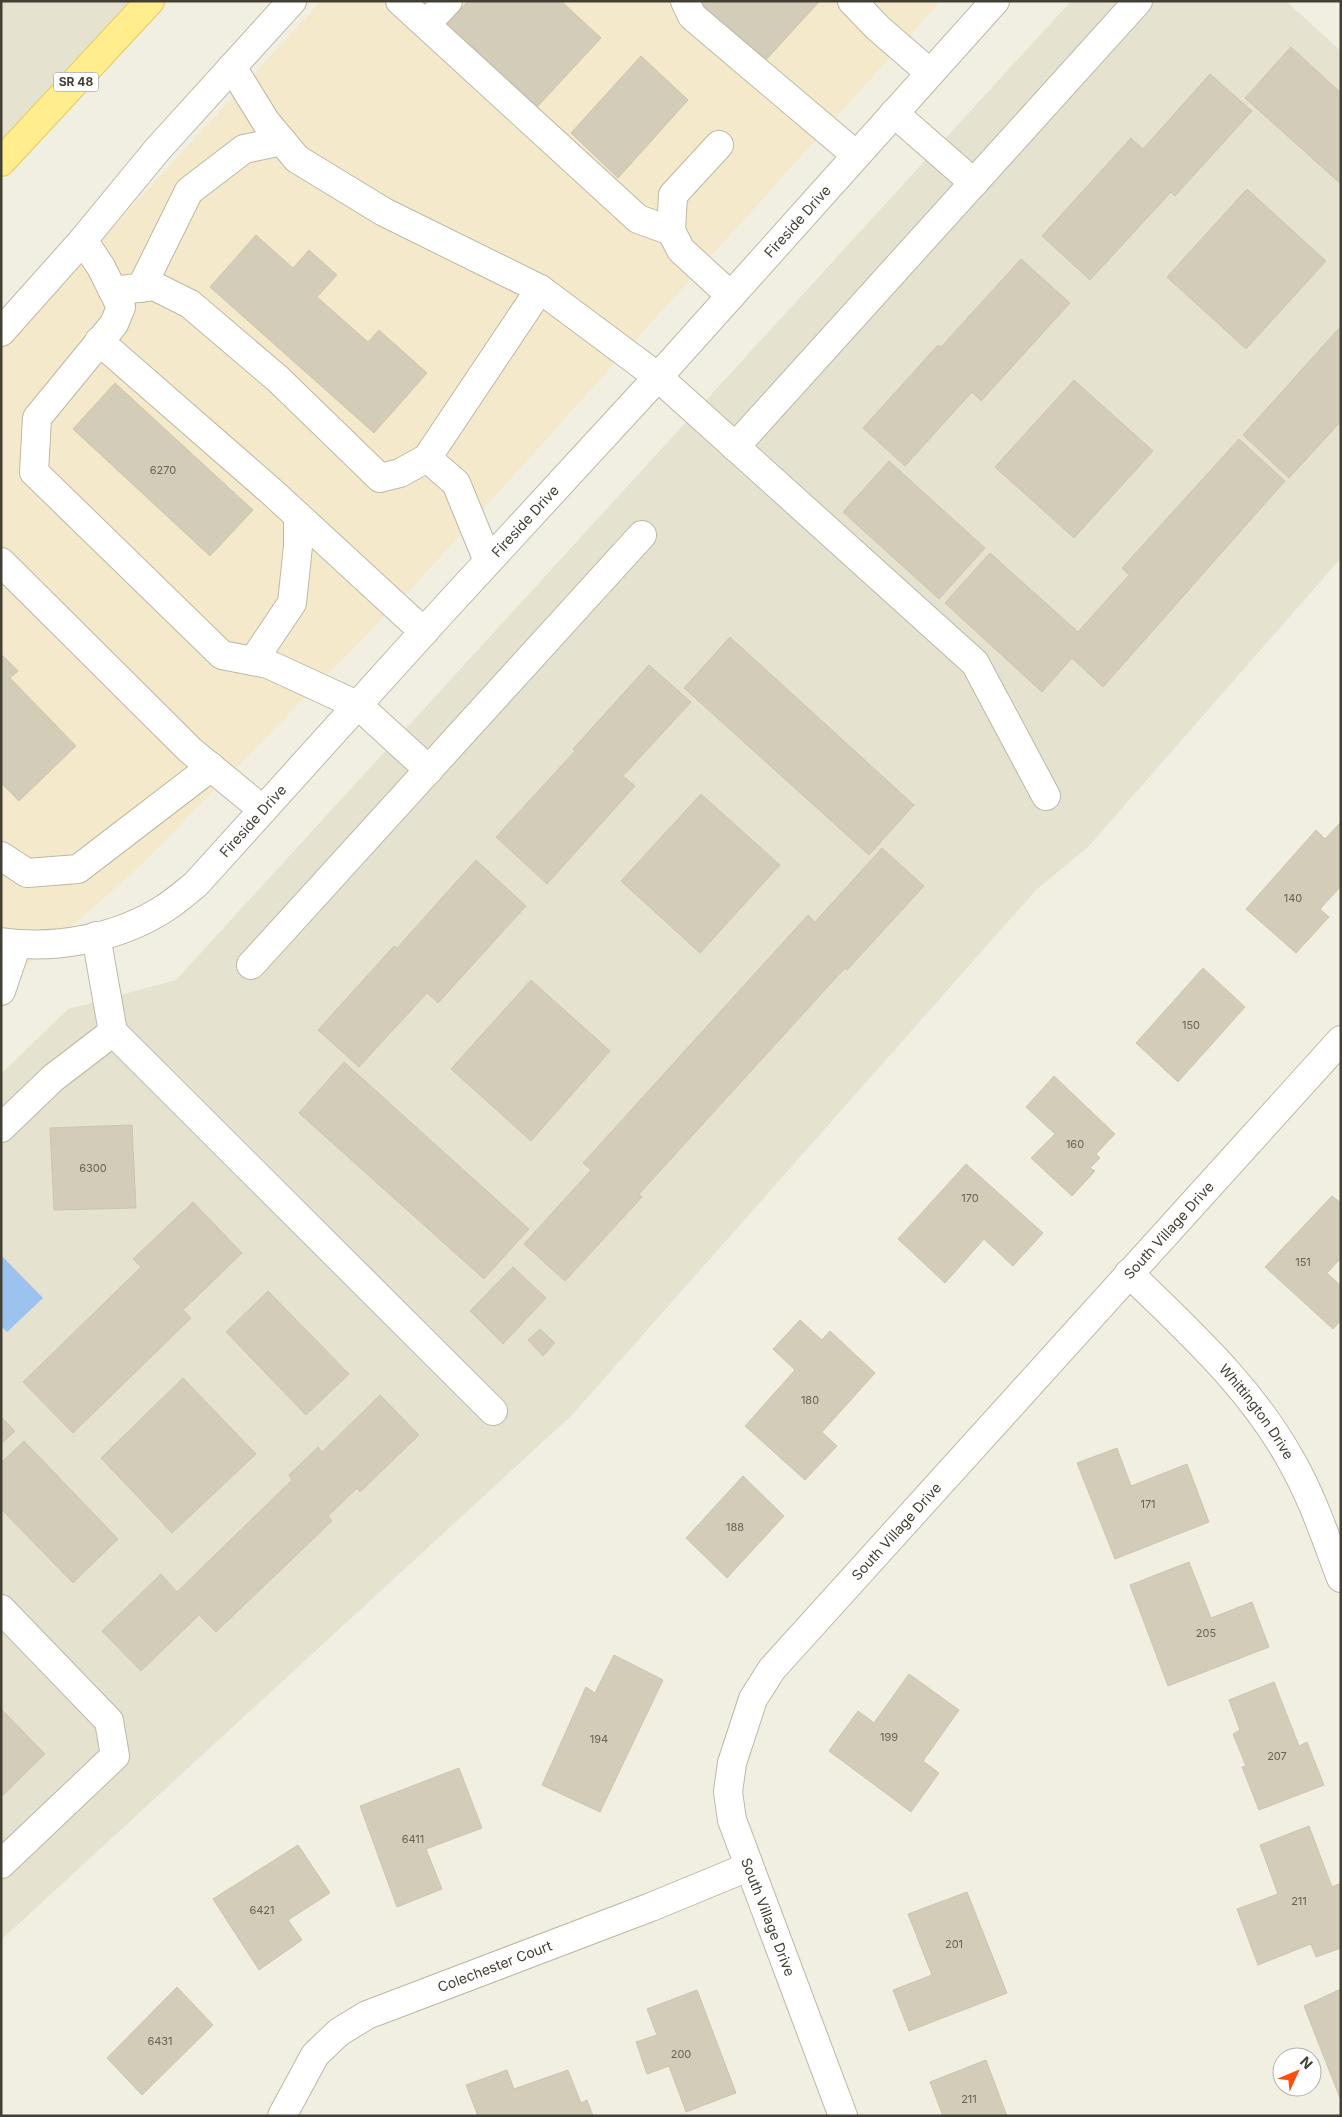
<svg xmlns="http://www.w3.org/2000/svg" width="1342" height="2117" viewBox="0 0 1342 2117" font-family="Inter,sans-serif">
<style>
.residential{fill:#e6e2d0}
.commercial{fill:#f5e9cc}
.water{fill:#9cc3f0}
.building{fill:#d3ccb8;stroke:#cec5ab}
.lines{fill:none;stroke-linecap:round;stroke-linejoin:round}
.minor-casing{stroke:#bdb8a5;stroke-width:30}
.major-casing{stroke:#e4cd5d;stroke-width:30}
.minor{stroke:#fff;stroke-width:28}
.major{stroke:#ffed8e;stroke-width:28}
.labels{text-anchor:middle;stroke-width:4;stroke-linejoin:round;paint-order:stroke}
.number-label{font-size:11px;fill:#676254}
.shield{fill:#fff;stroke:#7b7970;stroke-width:1}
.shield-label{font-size:12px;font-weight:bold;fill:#433f33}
.street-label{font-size:14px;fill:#433f33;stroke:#fff}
</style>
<rect width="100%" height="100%" fill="#f1efe2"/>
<path class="residential" d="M1,1H130L141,11L1,162Z
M1071,1H1286L1341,51V558L1089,846L1036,890L572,1415L1,1940V1074L68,1009L176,980Z"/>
<path class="commercial" d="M321,1H941L416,584L142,864L1,989V349Z"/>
<path class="water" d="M1,1255L43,1298L7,1332L1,1326Z"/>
<path class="building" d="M468,1H561L601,38L537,107L446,25Z
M698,1H816L818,3L764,62Z
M1291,47L1341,93V184L1245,98Z
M641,56L688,100L618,178L571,133Z
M1210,74L1252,111L1175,196L1171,192L1090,280L1042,236L1131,138L1143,149Z
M1247,189L1326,261L1246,349L1167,277Z
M256,235L293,268L309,250L337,275L317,297L368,342L379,330L427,373L374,433L210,287Z
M1021,259L1070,303L981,401L972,392L905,466L863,428L938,345L941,347Z
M1341,326V421L1289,478L1243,435Z
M1074,380L1153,451L1074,538L995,467Z
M115,383L253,510L210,556L73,429Z
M1239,439L1285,481L1103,687L1072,658L1042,692L945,603L990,553L1078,632L1129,575L1122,568Z
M889,461L985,548L939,599L843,512Z
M730,637L914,805L869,855L684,688Z
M1,654L18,671L10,678L76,746L19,801L1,783Z
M649,665L691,702L623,776L635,786L547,884L496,837L575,751L573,749Z
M701,794L780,865L700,953L621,881Z
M1341,822V886L1320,909L1329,917L1296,953L1246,909L1316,830L1325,839Z
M882,848L924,886L847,970L845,968L639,1194L642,1197L565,1281L524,1244L591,1170L583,1163L808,915L815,922Z
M476,860L526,906L438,1003L427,993L359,1067L318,1030L394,946L397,948Z
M1203,968L1245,1007L1178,1082L1136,1043Z
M531,980L610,1051L531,1141L451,1069Z
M344,1062L529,1229L484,1279L299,1113Z
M1054,1076L1115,1134L1096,1154L1100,1158L1090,1168L1095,1171L1072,1196L1031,1158L1055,1134L1026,1107Z
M132,1125L136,1208L54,1210L50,1128Z
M966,1164L1043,1233L1013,1266L984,1239L945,1283L898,1239Z
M1332,1196L1341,1203V1258L1327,1273L1341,1286V1320L1333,1329L1265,1267Z
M193,1202L242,1253L183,1310L191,1318L73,1433L23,1382L141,1267L133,1259Z
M513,1267L546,1298L503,1344L470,1311Z
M268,1291L349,1374L306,1415L226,1332Z
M800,1320L822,1340L830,1331L875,1373L822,1432L837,1446L805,1480L745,1426L795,1370L773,1349Z
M540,1329L555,1343L543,1356L528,1340Z
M183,1378L256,1454L172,1533L101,1458Z
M380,1395L419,1435L360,1492L357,1488L328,1516L332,1521L216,1632L199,1615L141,1671L102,1631L161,1574L177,1592L292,1480L289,1475L316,1449L318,1447L322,1452Z
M1,1417L15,1431L1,1444Z
M24,1441L118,1539L73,1583L1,1509V1463Z
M1117,1448L1131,1486L1187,1464L1209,1522L1115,1559L1077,1463Z
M743,1476L784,1516L727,1578L686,1538Z
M1189,1562L1211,1618L1252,1602L1269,1647L1168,1686L1130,1585Z
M614,1655L663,1680L600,1812L542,1785L586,1687L595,1693Z
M909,1674L959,1710L923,1761L939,1773L911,1812L829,1751L858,1711L874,1723Z
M1274,1682L1299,1746L1307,1742L1324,1785L1259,1810L1242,1767L1246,1766L1233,1734L1240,1730L1229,1700Z
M1,1709L45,1754L1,1797Z
M459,1768L482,1828L426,1849L442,1889L397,1907L360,1806Z
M1309,1826L1332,1887L1341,1883V1948L1316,1957L1311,1944L1258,1965L1237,1909L1278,1894L1260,1845Z
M298,1845L330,1893L288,1920L302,1940L259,1970L213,1899Z
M967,1892L1007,1993L909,2031L893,1990L932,1975L908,1914Z
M177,1987L213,2025L142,2095L107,2058Z
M1341,1989V2098H1340L1304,2006Z
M697,1990L736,2093L686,2112L669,2066L647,2074L636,2042L657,2035L647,2009Z
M986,2060L1007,2116H943L930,2082Z
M507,2070L514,2089L568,2070L581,2103L587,2100L593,2116H478L466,2085Z"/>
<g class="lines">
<g class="minor-casing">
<g id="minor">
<path d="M400,1L638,219L671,231"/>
<path d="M685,1L692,16L856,155"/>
<path d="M852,1L878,28L930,73"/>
<path d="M426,24L448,1"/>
<path d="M232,67L266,122L297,159L384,212L540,289L658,377L975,663L1046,796"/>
<path d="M894,113L974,183"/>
<path d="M719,145L673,195L671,231L681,250L731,296"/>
<path d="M83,240L101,267L121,307L114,324L37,418L34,472L222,655L268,664L359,706L429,770"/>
<path d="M141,288L189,191L244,149L282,141"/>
<path d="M113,291L154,286L190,304L278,379L380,478L400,473L427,458L456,483L488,561"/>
<path d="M1,332L83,240L157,150L292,1"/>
<path d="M99,341L272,492L424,632"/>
<path d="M735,447L1138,1"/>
<path d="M427,458L540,289"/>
<path d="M1,562L190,750L263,810"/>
<path d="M253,661L292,603L298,546V516"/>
<path d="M1,856L27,873L78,869L211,767"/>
<path d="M96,936L113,1032L493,1411"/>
<path id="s1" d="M1,942C56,950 119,938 165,908C176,901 186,892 196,884L438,616L658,377L995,1"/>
<path d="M251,965L642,535"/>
<path d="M1,991L17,944"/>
<path d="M1,1128L53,1078L113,1032"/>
<path id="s2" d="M1129,1273C1189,1332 1251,1387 1292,1462C1313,1499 1326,1539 1341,1578"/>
<path d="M1,1609L109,1721L115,1756L1,1864"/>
<path id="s3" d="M282,2116L315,2055L339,2032L367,2015L651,1907L748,1867"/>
<path id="s4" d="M843,2116L732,1820L728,1792L732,1763L753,1699L772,1669L1341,1040"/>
</g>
</g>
<g class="major-casing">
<path id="major" d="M1,162L150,1"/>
</g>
<use href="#minor" class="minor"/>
<use href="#major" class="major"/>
</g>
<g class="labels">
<g class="number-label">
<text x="163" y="474">6270</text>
<text x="1293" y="902">140</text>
<text x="1191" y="1029">150</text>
<text x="1075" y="1148">160</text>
<text x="93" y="1172">6300</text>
<text x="970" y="1202">170</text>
<text x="1303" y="1266">151</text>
<text x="810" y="1404">180</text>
<text x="1148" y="1508">171</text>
<text x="735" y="1531">188</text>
<text x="1206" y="1637">205</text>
<text x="889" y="1741">199</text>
<text x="599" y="1743">194</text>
<text x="1277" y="1760">207</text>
<text x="413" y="1843">6411</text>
<text x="1299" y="1905">211</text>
<text x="262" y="1914">6421</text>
<text x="954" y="1948">201</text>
<text x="160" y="2045">6431</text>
<text x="681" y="2058">200</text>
<text x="969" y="2103">211</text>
</g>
<rect class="shield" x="53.5" y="72.5" width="45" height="19" rx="4"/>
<g class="shield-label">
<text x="76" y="86">SR 48</text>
</g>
<g class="street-label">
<text dy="5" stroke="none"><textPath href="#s1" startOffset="1105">Fireside Drive</textPath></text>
<text dy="5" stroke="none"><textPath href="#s1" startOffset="700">Fireside Drive</textPath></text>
<text dy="5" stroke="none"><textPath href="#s1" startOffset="295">Fireside Drive</textPath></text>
<text dy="5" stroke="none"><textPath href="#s4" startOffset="1068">South Village Drive</textPath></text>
<text dy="5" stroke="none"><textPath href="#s2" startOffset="189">Whittington Drive</textPath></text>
<text dy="5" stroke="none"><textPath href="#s4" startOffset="662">South Village Drive</textPath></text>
<text transform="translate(768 1917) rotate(69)" y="5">South Village Drive</text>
<text dy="5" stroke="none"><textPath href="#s3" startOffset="272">Colechester Court</textPath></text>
</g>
</g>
<rect width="1342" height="2117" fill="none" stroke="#433f33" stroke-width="5"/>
<g transform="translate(1297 2072) rotate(46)"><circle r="24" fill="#ffffff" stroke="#b4b2ad"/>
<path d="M0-4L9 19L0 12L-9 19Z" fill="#fc510e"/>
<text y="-8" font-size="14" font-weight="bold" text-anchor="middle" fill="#433f33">N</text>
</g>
</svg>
